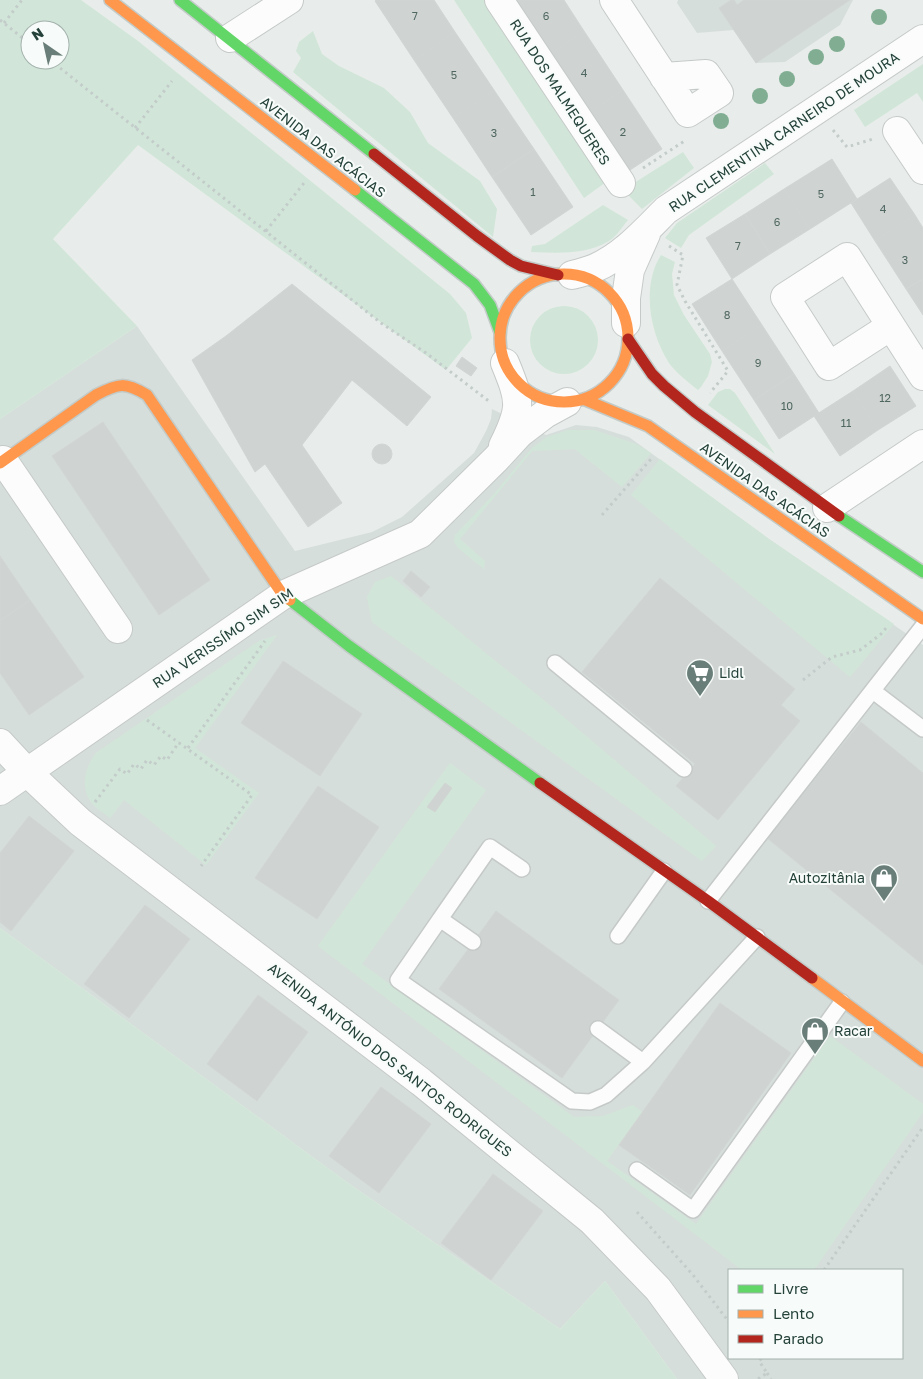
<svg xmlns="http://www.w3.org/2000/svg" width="923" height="1379" viewBox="0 0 923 1379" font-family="'Golos Text',sans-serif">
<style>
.built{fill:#d6dedb;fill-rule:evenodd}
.green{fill:#d1e6d8;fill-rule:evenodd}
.building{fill:#cfd4d2;stroke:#d1d6d4}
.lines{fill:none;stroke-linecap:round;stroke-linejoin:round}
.lane-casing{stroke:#c5cac8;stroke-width:18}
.street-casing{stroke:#c5cac8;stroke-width:30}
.fast-casing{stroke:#c3cbc8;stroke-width:14}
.slow-casing{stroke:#c3cbc8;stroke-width:14}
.jam-casing{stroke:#c3cbc8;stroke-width:14}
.path{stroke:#c3ccca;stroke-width:3;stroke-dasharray:2.5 4;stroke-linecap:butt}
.lane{stroke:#fcfcfc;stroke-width:15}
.street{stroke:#fcfcfc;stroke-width:28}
.fast{stroke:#63d668;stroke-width:11}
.slow{stroke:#ff974d;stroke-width:11}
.jam{stroke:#b3261e;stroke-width:11}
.tree{fill:#81ae93}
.labels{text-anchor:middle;stroke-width:4;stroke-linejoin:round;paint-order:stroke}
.number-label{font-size:11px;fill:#506761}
.street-label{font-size:14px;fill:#24423a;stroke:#f7fbf9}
.poi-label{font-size:14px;fill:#24423a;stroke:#f7fbf9;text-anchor:start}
</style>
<rect width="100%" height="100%" fill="#e8edeb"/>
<path class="built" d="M678,0H853L840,25L785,62L756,63L734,30L697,33L677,3Z
M137,326L295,551L372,532L402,517L474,453L486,431L491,419L492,409L546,435L576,425L597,427L629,437L769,539L923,645V1379H677L605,1281L560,1329L348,1183L0,928V419ZM729,1270H902V1358H729Z"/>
<path class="green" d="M0,0H81L138,41L450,294L466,313L472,338L446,370L138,145L53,239L137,326L0,419ZM30,30H60V60H30Z
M454,0H491L609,180L584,198Z
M313,31L322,54L339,66L384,88L410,112L428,143L480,181L497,209L493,237L293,72L301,58L296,51L299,42Z
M923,64V102L917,93L865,127L854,110Z
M683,152L694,168L642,209L623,190Z
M765,163L774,174L689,235L681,248L665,238L677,223Z
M603,205L628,220C622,227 616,237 609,241C586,255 557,253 531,252L532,246L545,244Z
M661,255L675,262L672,274L674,295L684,315L710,354L712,362L708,376L701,387L698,390C688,382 676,373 669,363C650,334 641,286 661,255Z
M530 340a34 34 0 1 1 68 0a34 34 0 1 1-68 0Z
M725,389H730L735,393L775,454L708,405L718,392Z
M568,430H594L636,444L651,453L622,487L575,449L532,451L460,539L485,561L484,569L458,548L454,542L455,535L494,494L532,448L547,437Z
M660,459L769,539L894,624L850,677L631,495Z
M391,576L540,697L716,846L702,861L372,622L367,597L375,582Z
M277,635L195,748L259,793L206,865L124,800L110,818C104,813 95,808 91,802C80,786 85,768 96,753L259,641Z
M450,763L486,790L362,964L574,1117L603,1116L633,1105L642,1112L607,1161L696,1224L830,1036L923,1104V1112L814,1270H742L318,946Z
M0,928L348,1183L560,1329L605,1281L677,1379H0Z"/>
<path class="building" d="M376,0H434L455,32L414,60L375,1Z
M509,0H564L584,31L546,57Z
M731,0H734L737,5L744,0H850L756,63L719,8Z
M584,31L623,90L585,115L546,57Z
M455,32L494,90L453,118L414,60Z
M494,90L534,149L492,177L453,118Z
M623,90L662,149L624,174L585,115Z
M534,149L573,207L531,235L492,177Z
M832,159L857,199L810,229L784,189Z
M890,178L915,215L875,241L851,203Z
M784,189L810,229L770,254L745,214Z
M745,214L770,254L732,279L706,238Z
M915,215L923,228V279L906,289L875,241Z
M732,279L762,325L722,351L692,304Z
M923,279V315L906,289Z
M292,284L431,397L407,426L352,380L302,445L342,503L308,527L265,464L255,472L192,360L226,336Z
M762,325L794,374L754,400L722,351Z
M462,357L477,368L471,376L456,366Z
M890,366L916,406L878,430L853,391Z
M794,374L819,413L779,439L754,400Z
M853,391L878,430L840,456L814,416Z
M103,422L210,580L159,615L52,456Z
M372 454a10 10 0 1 1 20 0a10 10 0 1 1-20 0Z
M0,556L30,600L0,621Z
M411,571L430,587L421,597L403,581Z
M660,578L795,689L781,705L800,721L718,820L676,786L695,764L582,672Z
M30,600L84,677L29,715L0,673V621Z
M283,661L362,714L320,776L241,723Z
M861,722L923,773V965L767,838Z
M445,783L452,788L435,812L427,807Z
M318,786L379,827L317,919L255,878Z
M29,816L74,851L11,931L0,922V853Z
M145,905L190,939L129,1018L84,984Z
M496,911L619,1000L562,1078L439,989Z
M258,995L308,1032L257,1101L207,1064Z
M720,1003L791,1053L690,1195L619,1145Z
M381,1087L431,1124L379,1193L329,1156Z
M493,1174L543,1211L491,1280L441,1243Z"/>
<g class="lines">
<g class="lane-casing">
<path id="lane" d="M555,663L684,769
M873,691L923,729
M708,901L923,626
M440,919L398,980L572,1101L590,1102L606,1095L643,1062
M618,936L664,871
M473,942L440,919L490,847L522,869
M598,1029L643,1062L757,937
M637,1170L693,1210L842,1002"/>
</g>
<g class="street-casing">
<path id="street" d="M499,0L621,183
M614,0L688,113L719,93L706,74L664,77
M230,38L289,0
M897,131L923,170
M572,275C580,273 588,271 595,268C623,256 645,231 666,210L923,39
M626,323V298L630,270L646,234
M891,326L829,366L785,297L847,257L923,376
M503,446C522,408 521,402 505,363
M3,460L118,629
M827,508L923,444
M0,743L27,772L80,822L421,1082L592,1221L658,1289L724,1379
M0,791L283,595L420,534L496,459L520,433L545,414L567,402"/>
</g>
<g class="fast-casing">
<path id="fast" d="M180,0L374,154
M355,190L474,284L490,305L500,332
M839,516L923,572
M290,600L349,646L540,783"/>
</g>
<g class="slow-casing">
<path id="slow" d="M110,0L355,190
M500 338a64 64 0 1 1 128 0a64 64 0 1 1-128 0Z
M583,399L648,426L923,619
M0,463L96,395C119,383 125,382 147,395L283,595L290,600
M812,978L923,1061"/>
</g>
<g class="jam-casing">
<path id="jam" d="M374,154L477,236L510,260L521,266L558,275
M628,339L652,374L664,386L695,412L839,516
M540,783L708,901L812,978"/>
</g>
<path class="path" d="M0,20L30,44
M4,23L22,0
M50,60L381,323L426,353L490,402
M135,128L172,81
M833,130L847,147L873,139
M643,168L686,140
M266,231L304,183
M669,246L683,255L677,285L685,301L728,371L710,393
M602,515L651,459
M803,680L832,657L860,650L881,634L887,627
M147,720L252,795L201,866
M188,748L265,641
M95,802L120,769L127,774L134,764L141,769L147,760L154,765L161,756L167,760L179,742
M637,1212L693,1275L729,1322
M824,1270L923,1127
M767,1373L771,1379
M758,1379L767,1373L759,1361L762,1358"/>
<use href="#lane" class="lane"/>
<use href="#street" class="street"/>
<use href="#fast" class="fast"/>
<use href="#slow" class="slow"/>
<use href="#jam" class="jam"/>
</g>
<g class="tree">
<circle cx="879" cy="17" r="8"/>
<circle cx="837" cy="44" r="8"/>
<circle cx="816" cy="57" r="8"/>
<circle cx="787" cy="79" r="8"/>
<circle cx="760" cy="96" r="8"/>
<circle cx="721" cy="121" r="8"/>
</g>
<defs>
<g id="supermarket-pin" transform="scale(1.4375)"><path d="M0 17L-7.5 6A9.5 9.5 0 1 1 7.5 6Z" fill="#697e78" stroke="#f7fbf9"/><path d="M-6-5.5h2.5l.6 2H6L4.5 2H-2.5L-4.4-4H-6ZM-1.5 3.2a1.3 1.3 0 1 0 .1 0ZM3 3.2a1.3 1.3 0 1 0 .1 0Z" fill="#fff"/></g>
<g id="shop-pin" transform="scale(1.4375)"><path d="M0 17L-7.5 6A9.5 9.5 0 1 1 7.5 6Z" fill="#697e78" stroke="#f7fbf9"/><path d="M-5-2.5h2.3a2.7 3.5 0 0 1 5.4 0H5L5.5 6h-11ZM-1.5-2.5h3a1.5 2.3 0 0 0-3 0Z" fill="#fff"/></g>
</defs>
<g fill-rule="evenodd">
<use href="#supermarket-pin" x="700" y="673"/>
<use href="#shop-pin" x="884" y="878"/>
<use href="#shop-pin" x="815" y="1031"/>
</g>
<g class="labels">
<g class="number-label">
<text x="415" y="20">7</text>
<text x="546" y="20">6</text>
<text x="584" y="77">4</text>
<text x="454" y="79">5</text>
<text x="623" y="136">2</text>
<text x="494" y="137">3</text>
<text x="533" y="196">1</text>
<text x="821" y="198">5</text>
<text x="883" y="213">4</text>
<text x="777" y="226">6</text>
<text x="738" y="250">7</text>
<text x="905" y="264">3</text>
<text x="727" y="319">8</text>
<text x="758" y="367">9</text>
<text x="885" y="402">12</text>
<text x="787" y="410">10</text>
<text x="846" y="427">11</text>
</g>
<g class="street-label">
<text transform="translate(560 92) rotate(57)" y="5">RUA DOS MALMEQUERES</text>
<text transform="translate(784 132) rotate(-34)" y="5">RUA CLEMENTINA CARNEIRO DE MOURA</text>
<text transform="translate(323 147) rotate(38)" y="5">AVENIDA DAS ACÁCIAS</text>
<text transform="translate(765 490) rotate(35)" y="5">AVENIDA DAS ACÁCIAS</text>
<text transform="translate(223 638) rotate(-34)" y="5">RUA VERISSÍMO SIM SIM</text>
<text transform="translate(390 1060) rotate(38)" y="5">AVENIDA ANTÓNIO DOS SANTOS RODRIGUES</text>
</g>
<g class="poi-label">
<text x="719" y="678">Lidl</text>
<text x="865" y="883" text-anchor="end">Autozitânia</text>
<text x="834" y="1036">Racar</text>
</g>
</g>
<rect x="728" y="1269" width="175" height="90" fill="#f7fbf9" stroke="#a3b1ad"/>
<rect x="738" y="1285" width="25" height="8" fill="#63d668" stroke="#a3b1ad"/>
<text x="773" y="1294" font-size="15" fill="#24423a">Livre</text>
<rect x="738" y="1310" width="25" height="8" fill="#ff974d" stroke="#a3b1ad"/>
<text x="773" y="1319" font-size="15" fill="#24423a">Lento</text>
<rect x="738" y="1335" width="25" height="8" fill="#b3261e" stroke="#a3b1ad"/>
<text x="773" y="1344" font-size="15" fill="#24423a">Parado</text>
<g transform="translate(45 45) rotate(326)"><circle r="24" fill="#f7fbf9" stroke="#a3b1ad"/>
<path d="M0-4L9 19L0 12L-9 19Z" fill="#697e78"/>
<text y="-8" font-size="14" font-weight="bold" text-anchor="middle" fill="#24423a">N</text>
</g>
</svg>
